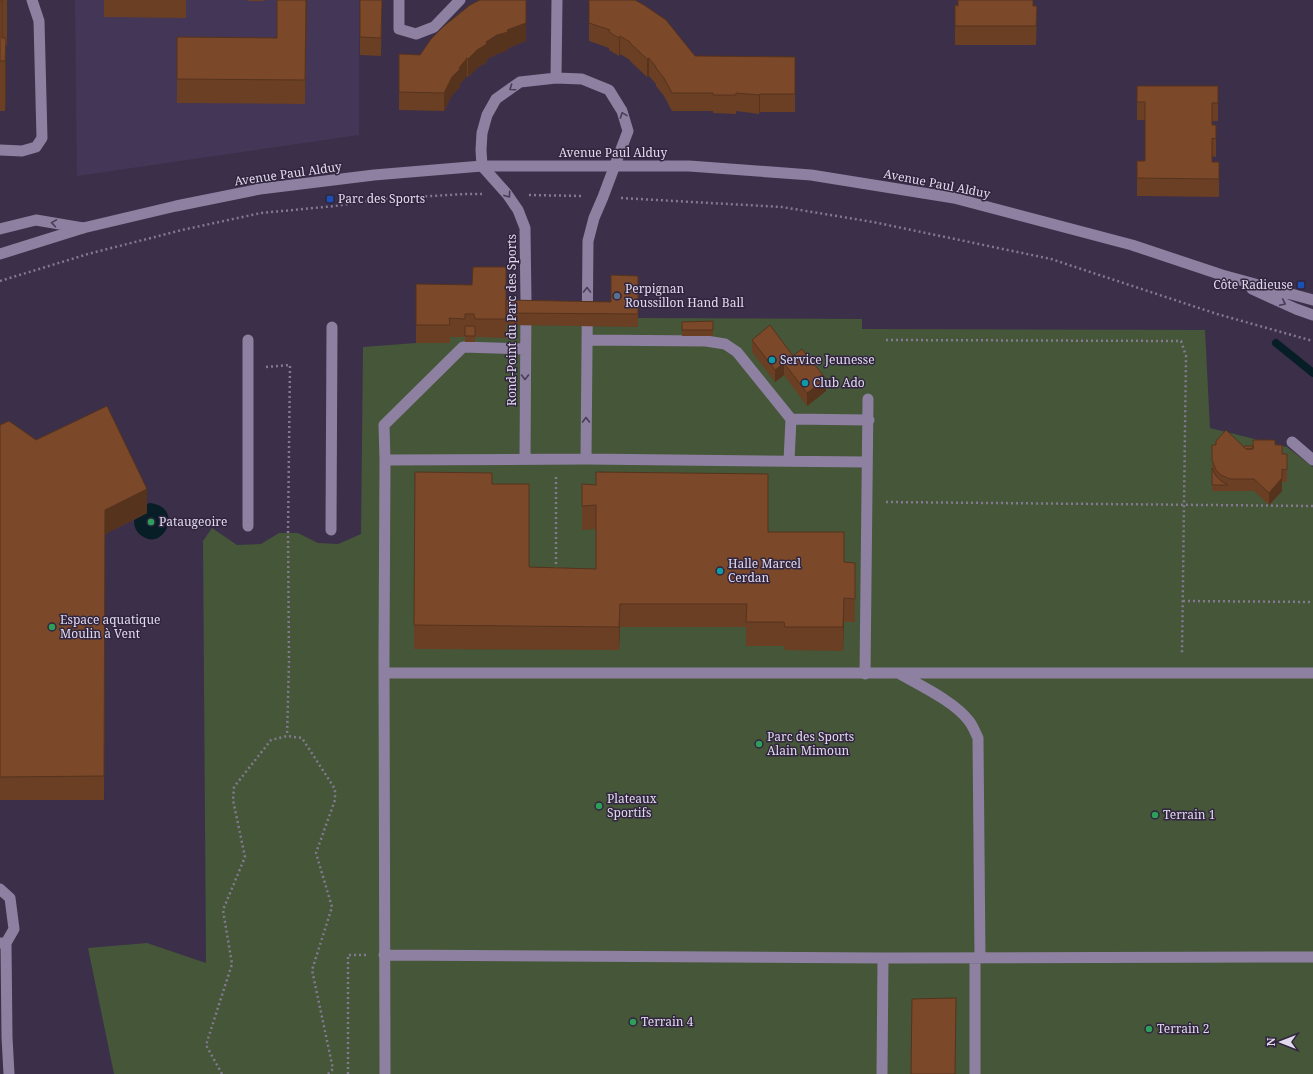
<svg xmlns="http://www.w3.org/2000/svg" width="1313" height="1074" viewBox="0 0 1313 1074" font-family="'Noto Serif',serif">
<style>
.built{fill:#443657}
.green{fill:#455639}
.water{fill:#081e27}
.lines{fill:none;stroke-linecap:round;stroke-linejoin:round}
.stream{stroke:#081e27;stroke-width:8}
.path{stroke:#837990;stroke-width:2.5;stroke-dasharray:2 3;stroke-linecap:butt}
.service{stroke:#8d80a0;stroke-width:11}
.minor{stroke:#8d80a0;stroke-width:11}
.wall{fill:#6a3f24}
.shaded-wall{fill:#56331d}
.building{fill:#7b492a;stroke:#56331d}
.oneway{stroke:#483c57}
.transit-dot{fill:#1a4fb4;stroke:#31253f;stroke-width:1.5}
.service-dot{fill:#5c6f8a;stroke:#31253f;stroke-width:1.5}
.culture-dot{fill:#0f9aa8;stroke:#31253f;stroke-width:1.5}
.leisure-dot{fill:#2e9e5b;stroke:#31253f;stroke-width:1.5}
.labels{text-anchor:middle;stroke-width:3;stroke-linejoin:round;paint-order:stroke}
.street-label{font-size:12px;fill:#e1daec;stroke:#31253f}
.poi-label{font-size:12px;fill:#e1daec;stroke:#31253f;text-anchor:start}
</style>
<rect width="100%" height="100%" fill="#3b2f4a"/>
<path class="built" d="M75,0H359V135L77,176Z"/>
<path class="green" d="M416,302L506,312L639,318L862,319V329L1205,330L1210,428L1287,447L1313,467V1074H114L88,948L147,943L206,963L203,541L212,528L237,545L261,544L279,533H298L318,543L338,544L361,534L363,347L416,343Z"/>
<path class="water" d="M150,503C185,507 164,552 142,536C136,532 134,527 134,520L147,513L143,505Z"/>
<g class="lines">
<path class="stream" d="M1276,343L1313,373"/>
<path class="path" d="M529,195L582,196
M621,198L782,207L873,222L1051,259L1217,314L1313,341
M0,281L88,254L182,230L261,213L335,206L382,199L465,194H482
M886,340L1181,341L1186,356L1182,655
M266,367L290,365L288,533L289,662L287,736
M556,477V570
M886,502L1313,506
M1183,601L1313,602
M222,1074L206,1045L232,964L223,910L245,857L233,800L234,787L271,740L287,736L302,738L335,789V800L316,853L332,907L312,970L333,1069L328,1074
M348,1074V955H366"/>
<path class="service" d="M482,166L507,194L518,210L525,228L526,302L525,459
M0,229L36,220L83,228
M248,340V526
M587,340L706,341L725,344L737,352L791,419L789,461
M791,419L869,420
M1292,442L1313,460
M586,459L588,241L594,218L603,197L615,165
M385,460L384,425L463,347L525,349
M331,530L332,327
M384,673H1313
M865,674L868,399
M900,674C921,686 955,702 969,721C973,726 975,732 978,738L980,958
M0,889L10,898L14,929L6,943H0
M6,943L7,1037L9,1074
M384,955L883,958L1313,957
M975,958V1074
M385,1074L384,658L385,460L586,459L867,462
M882,1074L883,958"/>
<path class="minor" d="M399,0V29L416,34L434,27L460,0
M556,78L557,0
M0,150L22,151L36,147L42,138L39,21L32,0
M482,166L481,150L482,133L487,115L496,99L520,82L556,78L582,79L609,90L622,111L628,131L615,165
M0,254L83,228L176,206L260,189L374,175L482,166H689L811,175L954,198L1132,245L1222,275L1313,300
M1252,289L1296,309L1313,315"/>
</g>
<path class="wall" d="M0,0H7V45H6V89L5,111H0Z
M104,0H186V18L104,17Z
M248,0H264V1H248Z
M277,0H307L305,104L177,103V37L277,38Z
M360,0H382L381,56L360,55Z
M589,0L695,56L795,57V112H760L759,114L736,111V114L713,113V111H672L664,96L656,86V84L649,76L647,77L630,61V60L620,54L619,56L609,50V48L589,41Z
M955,5L958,6H1037L1036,45H955Z
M526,41L508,48V50L497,54L487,59V62L477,68L468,77L467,76L460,84V87L452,95L444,111L399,110V54L420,55Z
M1137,86H1218V121H1212V125H1216V157L1212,156V162H1219V197L1137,196V161H1145V120H1137Z
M638,276V327L506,325V338L475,337V342H465V337H450V343H416V284L506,300L611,302Z
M713,321V336H682V322Z
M752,340L793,356L826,391L807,406L784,375L775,382L752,352Z
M0,425L36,440L147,513L105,534L104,800H0Z
M1212,445L1244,447L1275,445L1282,454H1287V482H1282V491L1269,505L1254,491H1212Z
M415,472L492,484L529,567L596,569V529L582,530V484L768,532H844V562L855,563V622H844L843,651L785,650L784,646H746V627H620L619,650L414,649Z"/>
<path class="shaded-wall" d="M306,0H307L305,104V80Z
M526,23V41L508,48V50L497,54L487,59V62L477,68L468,77V59L486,42L507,30Z
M620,36V54L619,56V38Z
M6,38V89L5,111V61Z
M467,58V76L460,84V87L452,95L444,111V93L452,77L459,68Z
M649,58V76L647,77V59Z
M760,94V112L759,114V95Z
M784,363V375L775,382V370Z
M826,379V391L807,406V393Z
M1282,478V491L1269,505V493Z
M147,489V513L105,534L104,800L105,510Z
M844,598V622L843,651V627Z
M620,604V627L619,650V627Z"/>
<path class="building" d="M0,0H2V38H6L5,61H0Z
M277,0H306L305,80L177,79V37L277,38Z
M360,0H382L381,38L360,37Z
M480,0H526V23L507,30L508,32L497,35L486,42L487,44L477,50L468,59L467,58L459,68L460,69L452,77L444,93L399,92V54L420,55L431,39L444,26L470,5Z
M589,0H635L644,5L666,20L695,56L795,57V94H760L759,95L736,93V95H713V93H672L664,78L656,68V67L649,58L647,59L630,43V42L620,36L619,38L609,32L610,30L589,23Z
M958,0H1033V6H1037L1036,26H955V5L958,6Z
M1137,86H1218V103H1212V125H1216V139L1212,138V162H1219V179L1137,178V161H1145V102H1137Z
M473,267H506V319H475L474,314H465V319L449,318L450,325H416V284L472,285Z
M611,275L638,276V314L506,313V300L611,302Z
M713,321V330H682V322Z
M770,325L793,356L802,349L826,379L807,393L784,363L775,370L752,340Z
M465,326H475V336H465Z
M107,406L147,489L105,510L104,776L0,777V425L9,421L36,440Z
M1226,430L1246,449H1253V440H1275V445H1282V454H1287V470L1282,469V478L1269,493L1254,479H1230L1221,475L1216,470L1212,460V445H1216V441Z
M1245,446H1253V449H1246L1244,447Z
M1212,468L1216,476L1221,481L1228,485H1212Z
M415,472L492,473V484H529V567L596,569V505L582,506V484L596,485V472L768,474V532H844V562L855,563V599L844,598L843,627H785L784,622H746L747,604H620L619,627L414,625Z
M956,998L955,1074H911L912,999Z"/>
<defs><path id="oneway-chevron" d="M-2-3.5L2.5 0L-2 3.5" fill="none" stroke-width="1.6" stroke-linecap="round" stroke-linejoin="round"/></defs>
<g class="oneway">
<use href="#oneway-chevron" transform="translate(512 88) rotate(145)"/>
<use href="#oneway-chevron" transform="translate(623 115) rotate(-110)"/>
<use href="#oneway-chevron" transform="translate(508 195) rotate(54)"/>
<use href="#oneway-chevron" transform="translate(54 223) rotate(-171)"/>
<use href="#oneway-chevron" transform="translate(587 290) rotate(-90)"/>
<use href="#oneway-chevron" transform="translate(1283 303) rotate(25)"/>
<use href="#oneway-chevron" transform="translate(525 377) rotate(90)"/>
<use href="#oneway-chevron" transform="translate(586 420) rotate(-90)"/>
</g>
<g class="transit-dot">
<rect x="326" y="195" width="8" height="8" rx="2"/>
<rect x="1297" y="281" width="8" height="8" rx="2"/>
</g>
<circle class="service-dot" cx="617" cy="296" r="4"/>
<g class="culture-dot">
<circle cx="772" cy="360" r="4"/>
<circle cx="805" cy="383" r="4"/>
<circle cx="720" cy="571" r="4"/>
</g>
<g class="leisure-dot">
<circle cx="151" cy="522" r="4"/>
<circle cx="52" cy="627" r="4"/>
<circle cx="759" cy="744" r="4"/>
<circle cx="599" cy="806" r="4"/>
<circle cx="1155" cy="815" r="4"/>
<circle cx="633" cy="1022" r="4"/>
<circle cx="1149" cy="1029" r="4"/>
</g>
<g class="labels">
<g class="street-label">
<text x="613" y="157">Avenue Paul Alduy</text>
<text transform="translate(288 174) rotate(-8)" y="4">Avenue Paul Alduy</text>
<text transform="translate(937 184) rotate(11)" y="4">Avenue Paul Alduy</text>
<text transform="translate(512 320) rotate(-90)" y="4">Rond-Point du Parc des Sports</text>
</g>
<g class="poi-label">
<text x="338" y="203">Parc des Sports</text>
<text x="1293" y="289" text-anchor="end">Côte Radieuse</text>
<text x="625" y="293">Perpignan<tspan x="625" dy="14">Roussillon Hand Ball</tspan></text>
<text x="780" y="364">Service Jeunesse</text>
<text x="813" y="387">Club Ado</text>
<text x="159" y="526">Pataugeoire</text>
<text x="728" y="568">Halle Marcel<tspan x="728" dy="14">Cerdan</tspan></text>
<text x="60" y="624">Espace aquatique<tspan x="60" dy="14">Moulin à Vent</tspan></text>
<text x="767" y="741">Parc des Sports<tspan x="767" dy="14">Alain Mimoun</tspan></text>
<text x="607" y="803">Plateaux<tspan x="607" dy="14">Sportifs</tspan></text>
<text x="1163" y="819">Terrain 1</text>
<text x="641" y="1026">Terrain 4</text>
<text x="1157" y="1033">Terrain 2</text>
</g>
</g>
<g transform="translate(1281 1042) rotate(270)" stroke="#31253f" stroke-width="3" paint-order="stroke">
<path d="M0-3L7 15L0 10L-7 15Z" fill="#e1daec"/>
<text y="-6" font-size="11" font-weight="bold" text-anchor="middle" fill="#e1daec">N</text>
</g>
</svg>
